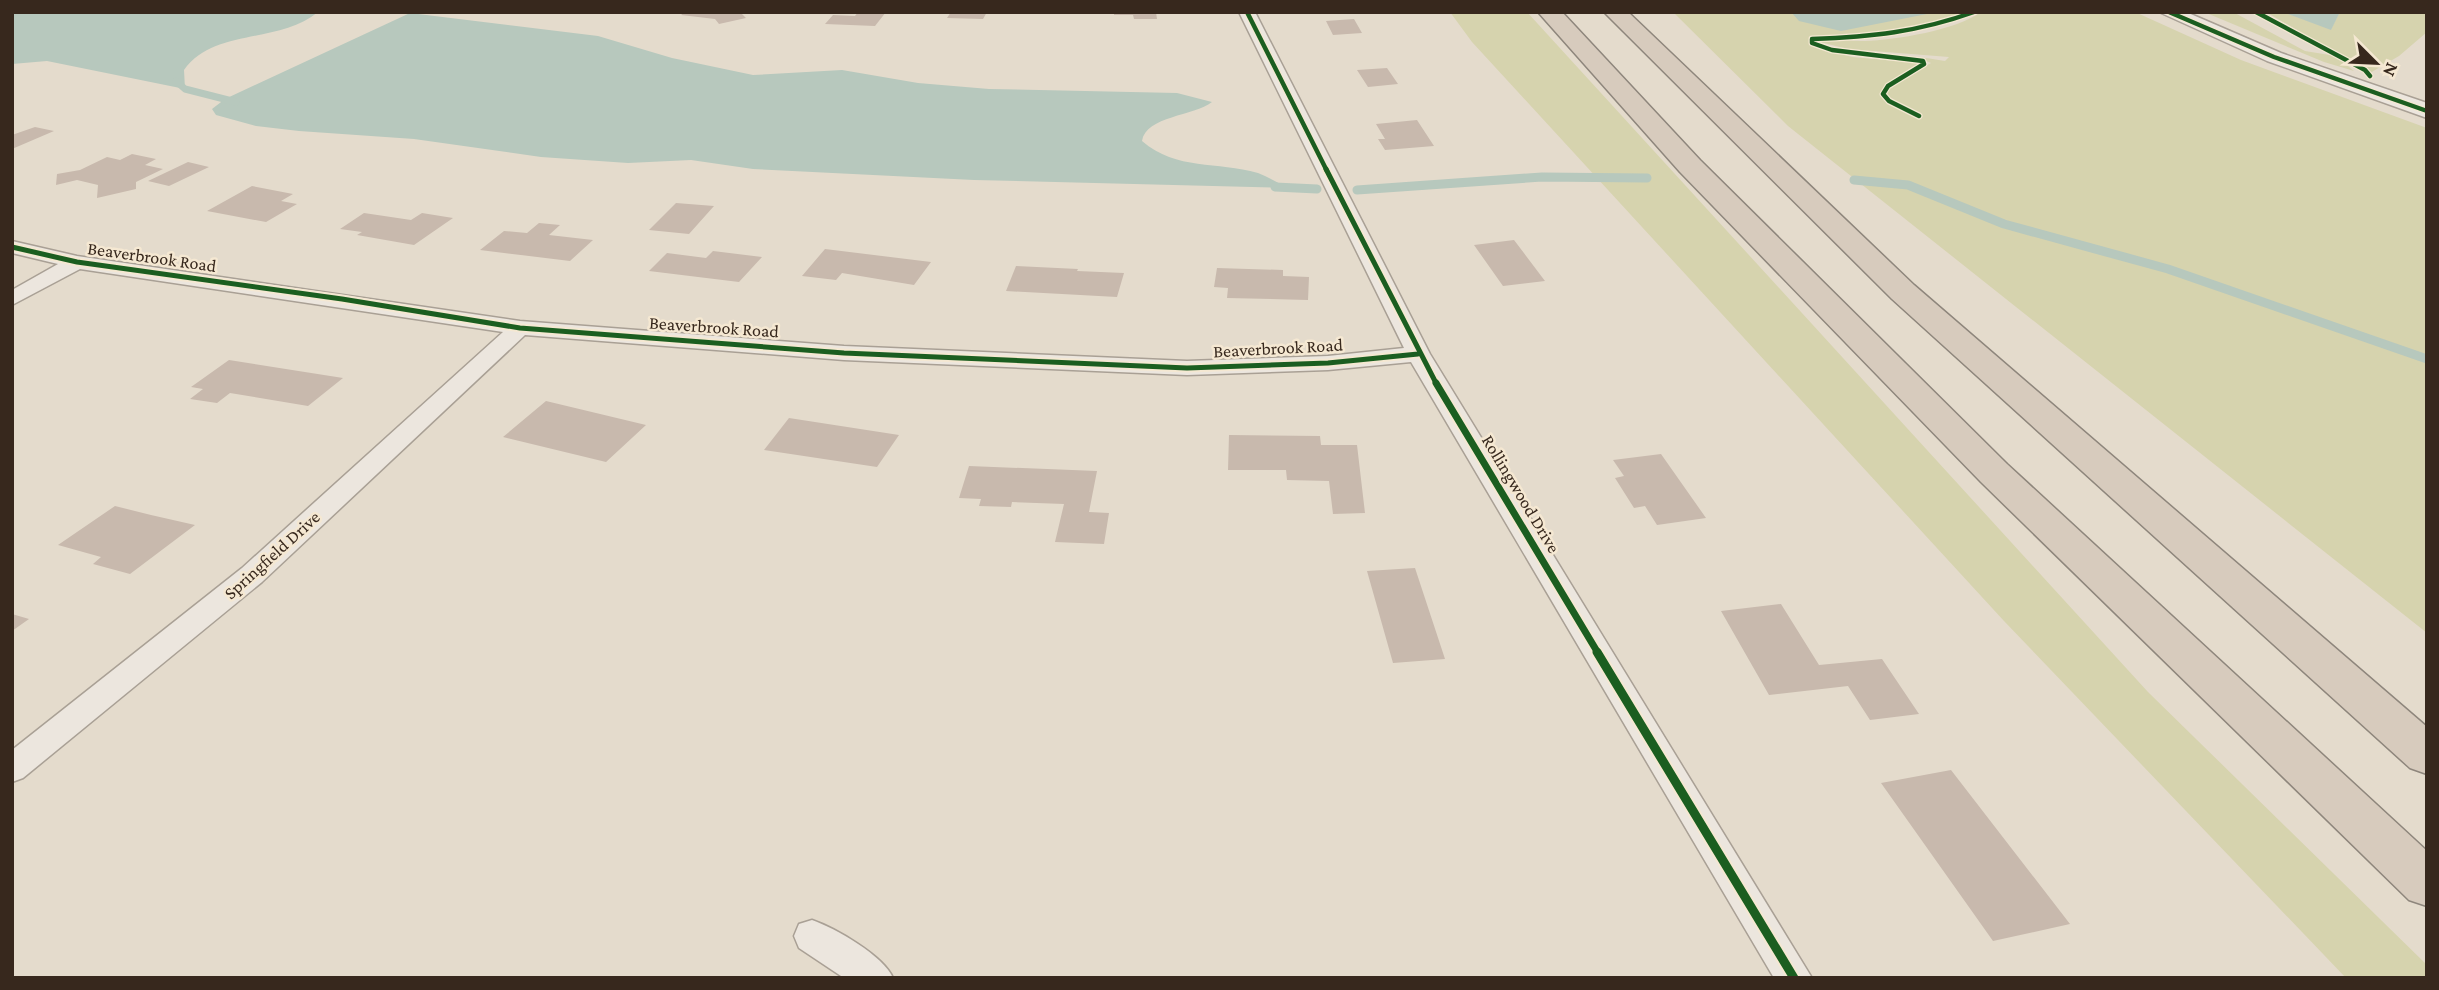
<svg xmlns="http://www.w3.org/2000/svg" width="2439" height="990" viewBox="0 0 2439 990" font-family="'Crimson Pro',serif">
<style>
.green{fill:#d6d3ae}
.water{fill:#b7c8bd}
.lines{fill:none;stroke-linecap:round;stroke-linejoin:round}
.stream-far1{stroke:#b7c8bd;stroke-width:7}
.stream{stroke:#b7c8bd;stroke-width:9}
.building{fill:#c8b9ad}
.minor-casing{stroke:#a9a095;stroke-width:3}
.tertiary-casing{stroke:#a9a095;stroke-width:3}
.motorway-casing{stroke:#8e867c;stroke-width:3}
.minor{fill:#ece6de;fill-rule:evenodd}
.tertiary{fill:#ece6de;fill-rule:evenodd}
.motorway{fill:#d7cbbd;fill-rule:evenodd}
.cycleway-far3-casing{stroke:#f5e8d2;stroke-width:7}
.cycleway-far2-casing{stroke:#f5e8d2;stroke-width:9}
.cycleway-far1-casing{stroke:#f5e8d2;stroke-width:11}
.cycleway-casing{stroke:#f5e8d2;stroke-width:13}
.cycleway-far3{stroke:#1b5e20;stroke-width:4.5}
.cycleway-far2{stroke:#1b5e20;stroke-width:5}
.cycleway-far1{stroke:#1b5e20;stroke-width:7}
.cycleway{stroke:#1b5e20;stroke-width:9}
.labels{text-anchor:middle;stroke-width:5;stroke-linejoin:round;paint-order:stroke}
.street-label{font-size:18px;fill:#37281d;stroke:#f5e8d2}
</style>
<rect width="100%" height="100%" fill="#e4dbcc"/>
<path class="green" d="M1450,12H1527L2148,692L2427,965V978H2346L2004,621L1472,42Z
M1673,12H1969L1887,34L1809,38L1812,46L1852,57L1919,63L1891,81L1896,83L1931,63L1919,58L1867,55L1824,48L1822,45C1862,57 1904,53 1945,61L1949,57L1848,49L1816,41C1831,36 1849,42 1865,41C1895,40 1957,30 1981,12H2135L2241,60L2427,128V633L1788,126Z
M2204,12H2233L2305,51L2336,56L2354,71L2324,62Z
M2266,12H2283L2331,29L2340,12H2427V32L2399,56L2370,73Z"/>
<path class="water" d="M12,12H318C280,44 214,28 184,70L185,89L47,61L12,64Z
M1791,12H1937L1841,31L1799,21Z
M2283,12H2340L2331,30Z
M410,13L598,36L672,58L753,75L842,70L918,83L989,89L1177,93L1212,102C1194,116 1146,116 1142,141C1177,171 1217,161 1258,173C1268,177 1278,183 1288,188L974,180L753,169L691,160L628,163L541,157L414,139L299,131L256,126L216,115L212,109L225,99Z"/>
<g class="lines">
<path class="stream-far1" d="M176,81L185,89L236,102"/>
<path class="stream" d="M1854,180L1908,185L2004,224L2168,269L2427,359
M1275,187L1317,189
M1357,190L1542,177L1647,178"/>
</g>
<path class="building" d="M685,12H740L746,18L719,24L715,19L681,15Z
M858,12H886L875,26L825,24L833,15L855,16Z
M951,12H987L983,19L947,18Z
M1114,12H1156L1157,19H1134L1133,15H1114Z
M1354,19L1362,33L1333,35L1326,21Z
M1387,68L1398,84L1368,87L1357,70Z
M1417,120L1434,146L1385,150L1378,139H1385L1376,124Z
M35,127L54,131L12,149V135Z
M132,154L156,159L145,165L163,169L136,182V189L97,198L98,185L77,180L56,185L57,174L80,170L107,157L120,160Z
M188,162L209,167L169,186L148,181Z
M252,186L293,194L281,201L297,204L266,222L207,211Z
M676,203L714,206L689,234L649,230Z
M364,213L411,220L422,213L453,218L414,245L357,235L362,232L340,229Z
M539,223L560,225L549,235L593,240L570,261L480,250L504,231L527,233Z
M1514,240L1545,281L1503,286L1474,245Z
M825,249L931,262L914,285L842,273L836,280L802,276Z
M713,251L762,257L739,282L649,271L667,253L706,258Z
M1016,266L1078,269L1077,271L1124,273L1117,297L1006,291Z
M1217,268L1283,270V276L1309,277L1308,300L1227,298L1228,288L1214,287Z
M229,360L343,378L308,406L230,393L217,403L190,399L203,389L191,387Z
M546,401L646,425L606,462L503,437Z
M789,418L899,435L877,467L764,450Z
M1229,435L1320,436L1321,445H1357L1365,513L1333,514L1329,481L1287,480L1286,470H1228Z
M1661,454L1706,518L1657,525L1645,506L1634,508L1615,478L1624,476L1613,460Z
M969,466L1097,471L1089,512L1109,513L1104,544L1055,542L1064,504L1012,502L1011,507L979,506L981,499L959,498Z
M115,506L151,515L195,525L130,574L93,564L101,557L58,545Z
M1415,568L1445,659L1393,663L1367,571Z
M1781,604L1819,665L1882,659L1919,714L1870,720L1848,686L1769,695L1721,611Z
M12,614L29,619L12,631Z
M1951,770L2070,924L1993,941L1881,783Z"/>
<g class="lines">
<g class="minor-casing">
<path id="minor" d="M1239,12H1255L1430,354L1812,978H1774L1411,362L1328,370L1187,375L844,360L525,335L262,582L23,778L12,782V750L242,568L503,332L80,269L12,305V290L58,264L12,253V241L77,256L520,321L844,346L1187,361L1328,356L1404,348Z
M812,920C835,928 884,956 893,978H844L799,948L794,936L799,924Z"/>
</g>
<g class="tertiary-casing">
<path id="tertiary" d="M2159,12H2186L2281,53L2427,103V118L2267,61Z"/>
</g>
<g class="motorway-casing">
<path id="motorway" d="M1538,12H1562L1700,160L2007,464L2427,851V906L2409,900L1981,482L1680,172Z
M1604,12H1628L1914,285L2427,727V774L2410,768L1892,299Z"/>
</g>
<use href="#minor" class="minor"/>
<use href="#tertiary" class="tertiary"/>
<use href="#motorway" class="motorway"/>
<g class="cycleway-far3-casing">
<path id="cycleway-far3" d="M1247,12L1327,171
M2169,12L2274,57L2427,111
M2256,12L2365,70L2370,76
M1919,116L1889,101L1883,94L1888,86L1924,64L1923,61L1832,50L1812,43V39C1871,37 1918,32 1974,12"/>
</g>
<g class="cycleway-far2-casing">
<path id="cycleway-far2" d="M1326,169L1437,385
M12,247L77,262L342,299L520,328L844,353L1187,368L1328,363L1418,354"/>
</g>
<g class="cycleway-far1-casing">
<path id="cycleway-far1" d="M1436,383L1598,653"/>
</g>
<g class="cycleway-casing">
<path id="cycleway" d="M1597,652L1794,978"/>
</g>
<use href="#cycleway-far3" class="cycleway-far3"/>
<use href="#cycleway-far2" class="cycleway-far2"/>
<use href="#cycleway-far1" class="cycleway-far1"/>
<use href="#cycleway" class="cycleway"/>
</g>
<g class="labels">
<g class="street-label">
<text transform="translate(152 257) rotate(8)" y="6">Beaverbrook Road</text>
<text transform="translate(714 327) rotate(4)" y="6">Beaverbrook Road</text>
<text transform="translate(1278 348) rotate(-3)" y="6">Beaverbrook Road</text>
<text transform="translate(1521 494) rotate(59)" y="6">Rollingwood Drive</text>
<text transform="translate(272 555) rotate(-42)" y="6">Springfield Drive</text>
</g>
</g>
<rect width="2439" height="990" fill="none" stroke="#37281d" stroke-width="28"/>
<g transform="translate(2376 63) rotate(114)" stroke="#f5e8d2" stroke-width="5" paint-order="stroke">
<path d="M0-5L12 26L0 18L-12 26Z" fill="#37281d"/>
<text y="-10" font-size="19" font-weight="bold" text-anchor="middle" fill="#37281d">N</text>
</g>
</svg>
